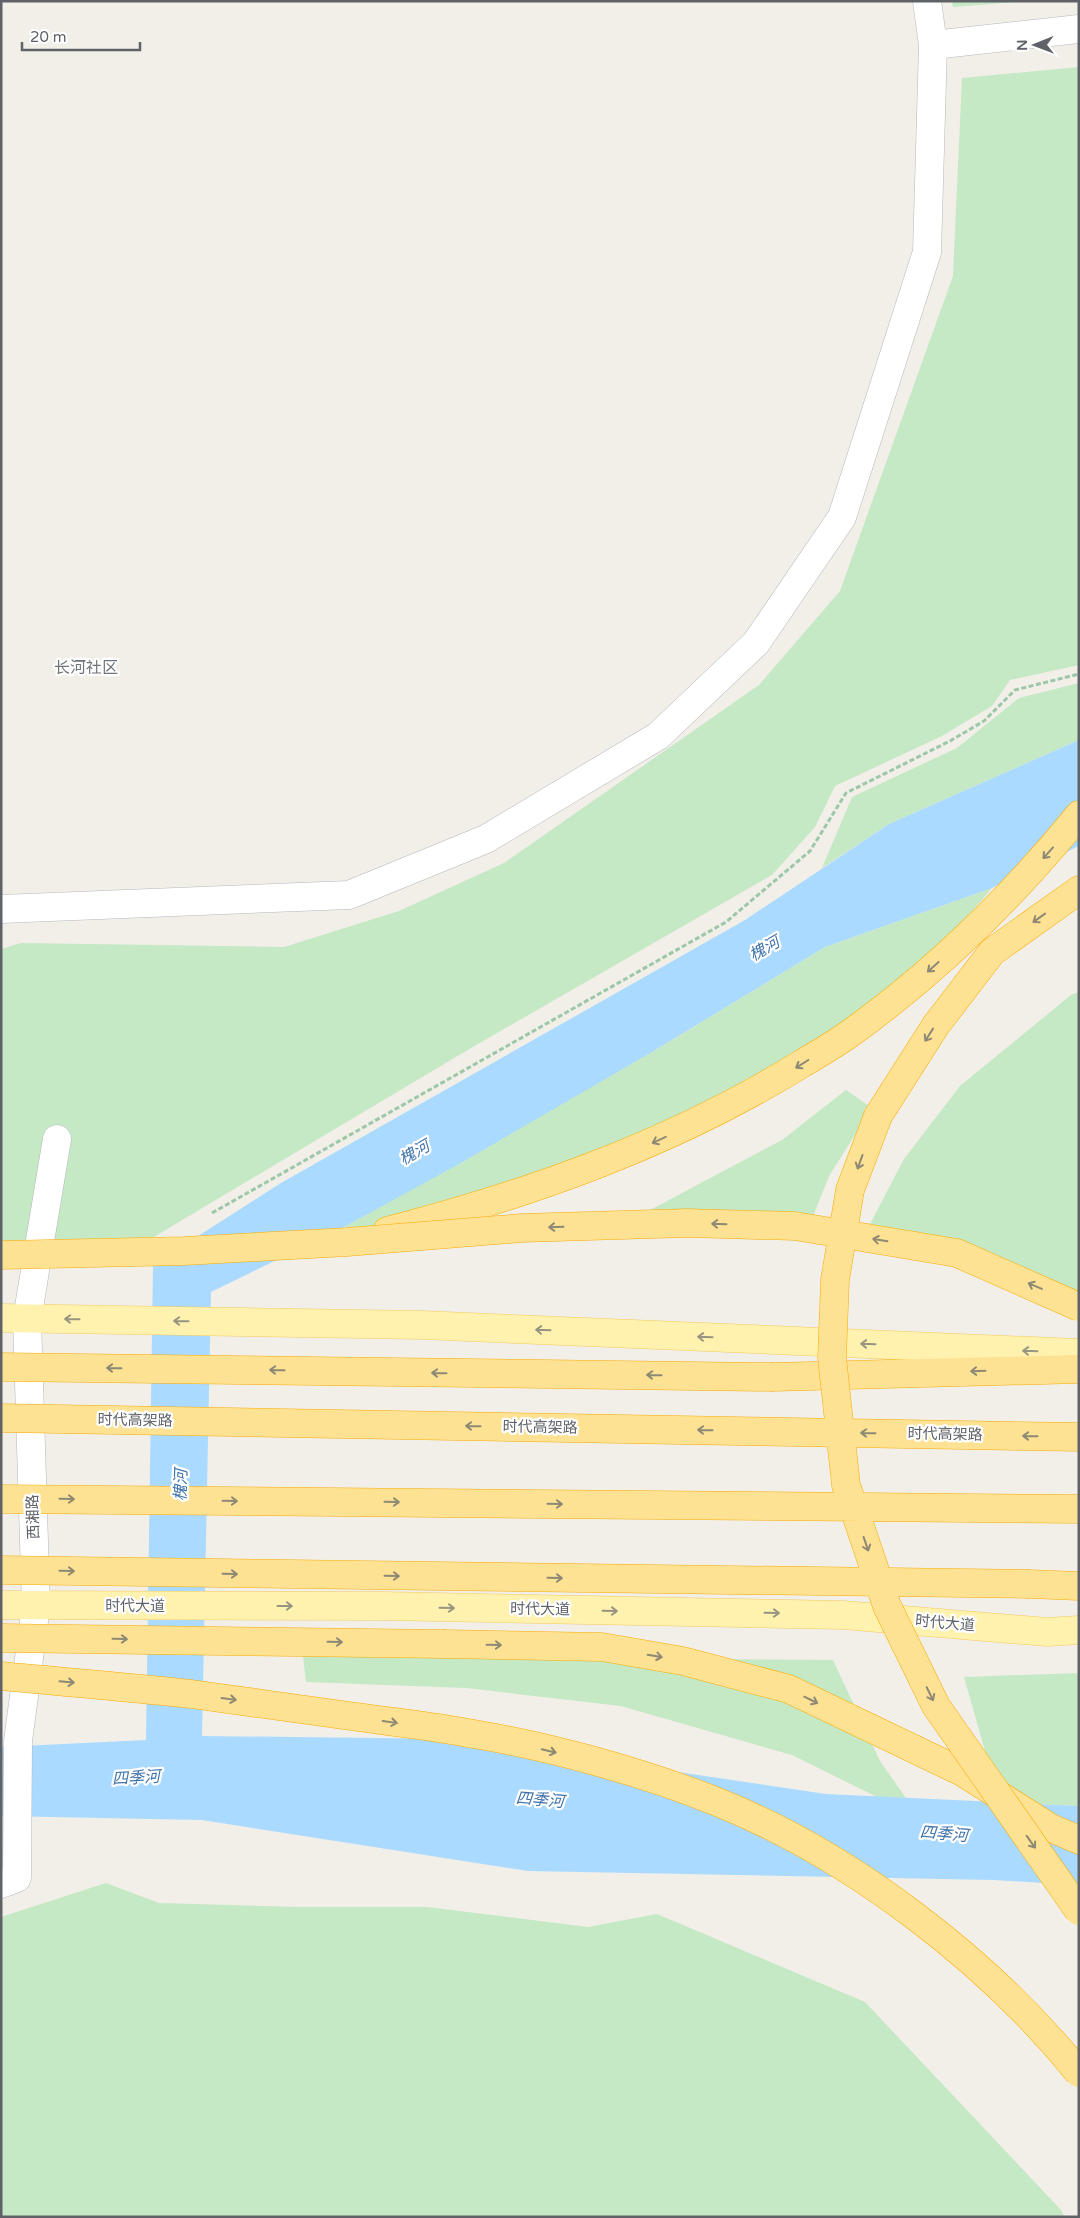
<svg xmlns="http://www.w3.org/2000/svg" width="1080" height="2218" viewBox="0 0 1080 2218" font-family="'Varela Round','Noto Sans SC',sans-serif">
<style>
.green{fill:#c5e8c5}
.water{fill:#aadaff}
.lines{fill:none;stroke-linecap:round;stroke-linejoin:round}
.minor-casing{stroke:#b5b8bc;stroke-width:29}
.major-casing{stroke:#f2c960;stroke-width:29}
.highway-casing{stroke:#f9ab00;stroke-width:29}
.path{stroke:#9cc7a9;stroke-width:3;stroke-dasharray:5 2.5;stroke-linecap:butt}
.minor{stroke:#fff;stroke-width:28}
.major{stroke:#fff2af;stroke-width:28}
.highway{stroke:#fde293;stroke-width:28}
.highway-bridge-casing{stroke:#f9ab00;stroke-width:29;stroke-linecap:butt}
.highway-bridge{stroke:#fde293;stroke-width:28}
.oneway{stroke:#8e8975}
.oneway2{stroke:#979581}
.labels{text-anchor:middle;stroke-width:4.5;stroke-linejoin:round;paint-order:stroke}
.street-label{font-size:15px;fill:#5f6368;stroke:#fff}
.neighbourhood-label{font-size:16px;fill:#70757a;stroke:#fff}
.water-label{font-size:16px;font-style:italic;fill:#4174aa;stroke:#fff}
</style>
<rect width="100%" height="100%" fill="#f1efe8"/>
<path class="green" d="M952,1H1029L953,7Z
M1079,67V665L1010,680L992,706L942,736L835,786L815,827L772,875L471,1048L137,1247H1V949L21,943L284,947L399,911L504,863L759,685L840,591L953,276L962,78Z
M1079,683V740L889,824L822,868L852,797L957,748L1019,698Z
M992,888L961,924L876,1001L774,1075L670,1129L363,1232L344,1227L652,1052L825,947Z
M1079,992V1292L990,1253L870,1224L904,1159L960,1086L1071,995Z
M846,1090L872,1108L829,1176L803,1242L637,1217L782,1140Z
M303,1656L833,1660L880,1761L906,1798L877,1797L792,1755L621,1706L466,1688L306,1682Z
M1079,1673V1806L1021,1803L985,1751L964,1677Z
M106,1883L159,1903L299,1907H427L588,1927L657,1914L865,2002L1061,2210L1064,2217H1V1917Z"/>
<path class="water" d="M1079,740V846L992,888L825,947L652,1052L459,1164L344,1227L211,1292L202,1736L456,1739L826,1794L1079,1806V1885L994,1880L528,1871L202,1820L1,1816V1747L146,1740L153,1265L281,1183L745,920L889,824Z"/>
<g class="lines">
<g class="minor-casing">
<path id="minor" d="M933,45L1079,29
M1,909L349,895L486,839L658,736L756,643L842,517L927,252L933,45L927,1
M1,1884L17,1878L18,1741L36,1606L27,1319L57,1139"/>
</g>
<g class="major-casing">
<path id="major" d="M1,1318L422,1325L1079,1353
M1,1605L384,1606L843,1615L1047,1632L1079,1630"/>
</g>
<g class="highway-casing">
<path id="highway" d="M878,1116L936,1025L992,952L1079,890
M387,1231C533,1193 674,1143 803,1063C820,1053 837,1043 852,1032C937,971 1013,896 1079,815
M773,1377L1079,1369
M1029,1584L1079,1586
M445,1644L602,1647L683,1661L789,1689L962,1772L1051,1828L1079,1840"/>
</g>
<path class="path" d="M212,1213L726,922L810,851L846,793L950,741L984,721L1015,690L1079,674"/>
<use href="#minor" class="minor"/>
<use href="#major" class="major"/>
<use href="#highway" class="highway"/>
<g class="highway-bridge-casing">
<path id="highway-bridge" d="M878,1116L850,1190L835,1280L832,1358L846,1485L887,1606L936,1706L1079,1911
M1,1255L184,1251L347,1242L522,1228L687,1223L795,1226L957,1253L1079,1307
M1,1367L773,1377
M1,1418L1079,1437
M1,1499L1079,1509
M1,1570L1029,1584
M1,1638L445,1644
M1,1676C64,1682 128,1687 191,1694C244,1701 297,1709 350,1716C392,1722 433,1726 474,1734C551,1747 643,1772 715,1801C849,1854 989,1961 1079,2073"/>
</g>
<use href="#highway-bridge" class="highway-bridge"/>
</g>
<defs><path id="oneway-shaft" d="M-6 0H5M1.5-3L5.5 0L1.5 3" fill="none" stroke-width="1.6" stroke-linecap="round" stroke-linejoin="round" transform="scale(1.25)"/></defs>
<g class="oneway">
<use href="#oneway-shaft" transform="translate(1048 853) rotate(132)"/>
<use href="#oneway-shaft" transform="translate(1039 918) rotate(144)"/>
<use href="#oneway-shaft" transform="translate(933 967) rotate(138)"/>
<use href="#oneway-shaft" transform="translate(929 1035) rotate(122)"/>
<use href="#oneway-shaft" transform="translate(802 1064) rotate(148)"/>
<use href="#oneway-shaft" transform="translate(659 1140) rotate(155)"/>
<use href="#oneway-shaft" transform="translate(860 1162) rotate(110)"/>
<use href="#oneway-shaft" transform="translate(719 1224) rotate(-178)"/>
<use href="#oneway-shaft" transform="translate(556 1227) rotate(178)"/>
<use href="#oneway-shaft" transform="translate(880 1240) rotate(-171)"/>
<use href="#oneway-shaft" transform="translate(1035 1286) rotate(-157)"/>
<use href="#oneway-shaft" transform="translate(114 1368) rotate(-179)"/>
<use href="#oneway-shaft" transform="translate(277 1370) rotate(-179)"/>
<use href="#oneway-shaft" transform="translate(978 1371) rotate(178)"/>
<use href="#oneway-shaft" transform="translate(439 1373) rotate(-179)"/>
<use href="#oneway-shaft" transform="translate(654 1375) rotate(-179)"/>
<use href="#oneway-shaft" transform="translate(473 1426) rotate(-179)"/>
<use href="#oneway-shaft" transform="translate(705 1430) rotate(-179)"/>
<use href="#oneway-shaft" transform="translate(868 1433) rotate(-179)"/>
<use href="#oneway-shaft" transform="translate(1030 1436) rotate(-179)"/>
<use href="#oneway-shaft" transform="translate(67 1499) rotate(1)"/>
<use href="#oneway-shaft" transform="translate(230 1501) rotate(1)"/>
<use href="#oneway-shaft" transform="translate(392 1502) rotate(1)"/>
<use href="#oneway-shaft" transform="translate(555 1504) rotate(1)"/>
<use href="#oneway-shaft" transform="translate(866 1544) rotate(71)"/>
<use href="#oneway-shaft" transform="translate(67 1571) rotate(1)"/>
<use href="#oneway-shaft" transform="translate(230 1574) rotate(1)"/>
<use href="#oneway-shaft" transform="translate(392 1576) rotate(1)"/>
<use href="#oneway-shaft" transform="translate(555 1578) rotate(1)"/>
<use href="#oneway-shaft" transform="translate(120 1639) rotate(1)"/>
<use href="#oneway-shaft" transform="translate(335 1642) rotate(1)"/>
<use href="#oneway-shaft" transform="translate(494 1645) rotate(1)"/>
<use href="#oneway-shaft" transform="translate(655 1656) rotate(9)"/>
<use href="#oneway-shaft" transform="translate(67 1682) rotate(5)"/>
<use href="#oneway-shaft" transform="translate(930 1694) rotate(64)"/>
<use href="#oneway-shaft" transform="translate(229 1699) rotate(8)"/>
<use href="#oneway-shaft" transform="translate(811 1700) rotate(26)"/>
<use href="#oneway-shaft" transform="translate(390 1722) rotate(8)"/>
<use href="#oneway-shaft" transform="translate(549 1751) rotate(13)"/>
<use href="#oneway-shaft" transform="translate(1031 1842) rotate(55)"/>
</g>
<g class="oneway2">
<use href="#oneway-shaft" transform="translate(72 1319) rotate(-179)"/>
<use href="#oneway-shaft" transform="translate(181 1321) rotate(-179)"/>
<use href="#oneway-shaft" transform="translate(543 1330) rotate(-178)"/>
<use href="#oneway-shaft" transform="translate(705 1337) rotate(-178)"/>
<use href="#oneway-shaft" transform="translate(868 1344) rotate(-178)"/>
<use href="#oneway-shaft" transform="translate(1030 1351) rotate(-178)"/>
<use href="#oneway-shaft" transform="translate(285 1606)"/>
<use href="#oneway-shaft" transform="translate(447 1608) rotate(1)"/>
<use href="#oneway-shaft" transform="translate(610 1611) rotate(1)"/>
<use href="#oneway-shaft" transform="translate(772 1613) rotate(1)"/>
</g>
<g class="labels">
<g class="street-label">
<text transform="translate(135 1420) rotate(1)" y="5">时代高架路</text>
<text transform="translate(540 1427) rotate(1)" y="5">时代高架路</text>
<text transform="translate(945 1434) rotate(1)" y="5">时代高架路</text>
<text transform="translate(33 1517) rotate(-92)" y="5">西湘路</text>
<text x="135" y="1611">时代大道</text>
<text transform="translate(540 1609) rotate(1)" y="5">时代大道</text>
<text transform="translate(945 1623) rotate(5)" y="5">时代大道</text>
</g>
<g class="neighbourhood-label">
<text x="86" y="673">长河社区</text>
</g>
<g class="water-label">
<text transform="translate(764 948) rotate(-30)" y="6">槐河</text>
<text transform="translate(414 1152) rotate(-30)" y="6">槐河</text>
<text transform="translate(180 1485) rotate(-88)" y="6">槐河</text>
<text transform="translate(136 1777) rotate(-3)" y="6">四季河</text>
<text transform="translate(540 1799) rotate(5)" y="6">四季河</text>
<text transform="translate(944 1833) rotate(5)" y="6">四季河</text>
</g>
</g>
<rect width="1080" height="2218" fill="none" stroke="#5f6368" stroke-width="5"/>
<g transform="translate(1035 45) rotate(269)" stroke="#ffffff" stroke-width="4" paint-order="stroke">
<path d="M0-4L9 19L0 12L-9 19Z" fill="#5f6368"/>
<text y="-8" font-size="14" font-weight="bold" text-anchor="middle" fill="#5f6368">N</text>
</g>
<path d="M22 42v8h118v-8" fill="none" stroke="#5f6368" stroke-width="2.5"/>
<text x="30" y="42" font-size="15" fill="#5f6368" stroke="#ffffff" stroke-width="4" paint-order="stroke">20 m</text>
</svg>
